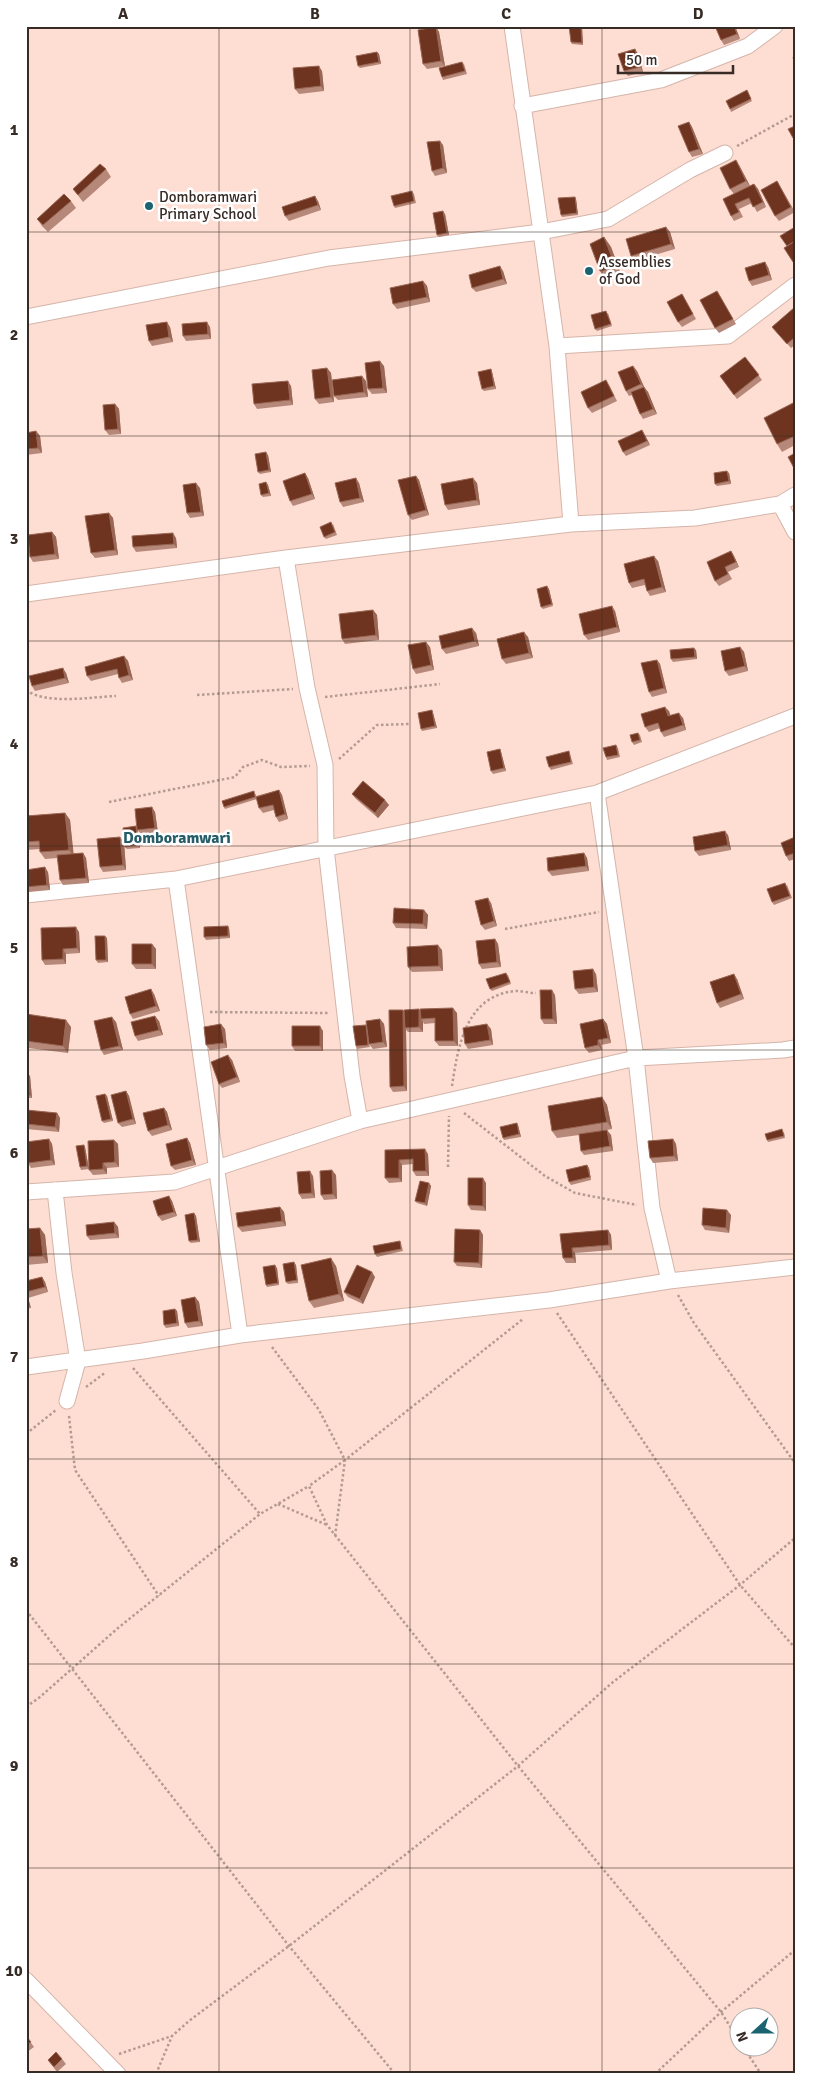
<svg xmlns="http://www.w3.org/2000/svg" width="821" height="2100" viewBox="0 0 821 2100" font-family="Signika,sans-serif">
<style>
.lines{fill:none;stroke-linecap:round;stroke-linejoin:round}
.minor-casing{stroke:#d5b5aa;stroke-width:17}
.path{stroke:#b49b92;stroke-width:2.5;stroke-dasharray:2.5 2.5;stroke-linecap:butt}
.minor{stroke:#fff;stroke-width:15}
.wall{fill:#b68879}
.shaded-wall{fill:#996755}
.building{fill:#6e3420;stroke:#996755}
.grid{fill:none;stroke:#372b26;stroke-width:1;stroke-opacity:0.55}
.poi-dot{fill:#1a6471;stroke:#fff;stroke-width:2}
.labels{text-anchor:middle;stroke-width:5;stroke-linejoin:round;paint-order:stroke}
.poi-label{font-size:15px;fill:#372b26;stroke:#fff;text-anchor:start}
.neighbourhood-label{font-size:16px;font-weight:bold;fill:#265d68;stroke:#fff}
.neatline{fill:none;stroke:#372b26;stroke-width:2}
.grid-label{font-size:16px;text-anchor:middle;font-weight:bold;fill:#372b26}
</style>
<rect width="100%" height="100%" fill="#feddd2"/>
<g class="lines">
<g class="minor-casing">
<path id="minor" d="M512,26L557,346L571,524
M522,106L661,80L748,46L775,26
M26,317L329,258L541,232L608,219L690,170L725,153
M557,346L728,336L795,285
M780,504L795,532
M286,558L307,688L325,765L326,848L352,1076L360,1121
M26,594L286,558L571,524L695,518L780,504L795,495
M597,793L636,1058L652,1208L669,1281
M176,879L240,1335
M26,895L176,879L597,793L795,716
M55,1190L64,1273L78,1361L67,1401
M26,1192L174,1182L360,1121L636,1058L783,1050L795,1048
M26,1367L143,1351L240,1335L549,1300L669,1281L795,1267
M26,1980L118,2074"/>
</g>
<path class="path" d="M737,146L795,114
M26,690C46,705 91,697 116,696
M197,695L293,689
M325,697L440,684
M339,759L377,725L410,724
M109,802L235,777L243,767L262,760L281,767L310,766
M505,929L599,912
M210,1012L329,1013
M452,1086C458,1046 466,995 516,991C522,991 529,993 536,993
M464,1113L545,1176L575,1193L637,1205
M448,1167L449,1116
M678,1295L694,1323L795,1463
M557,1313L740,1585L795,1648
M272,1347L319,1410L345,1460L309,1486L327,1525L518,1766L721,2012L738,2039
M133,1368L260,1514
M86,1387L106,1372
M69,1416L75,1470L159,1596
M26,1434L56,1410
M278,1504L327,1525
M335,1536L345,1460L523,1319
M26,1610L289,1946L395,2074
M26,1707L40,1697L118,1628L260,1514L309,1486
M744,2048L761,2074
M119,2054L172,2036
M156,2074L172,2036L189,2021L289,1946L518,1766L613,1682L740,1585L795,1538
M655,2074L721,2012L795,1950"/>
<use href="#minor" class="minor"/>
</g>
<path class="wall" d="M715,26H735L740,39L724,45L721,40Z
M436,27L439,32L445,66L427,69L423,64Z
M582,27L583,45L572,44L571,42Z
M635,49L638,54L643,72L628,76L624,71Z
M377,52L379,54L381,64L360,68L358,66Z
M462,62L464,64L467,74L443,80L442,77Z
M322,71L324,91L299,94L295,89Z
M748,93L752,101L731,112L730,109Z
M689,122L692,127L703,154L692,157L689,152Z
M443,145L447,173L435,176L432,171Z
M739,165L750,186L754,184L758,189L766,207L757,212L752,203L739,209L743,217L734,221L731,216L734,194L730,189Z
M106,169L111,177L83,202L73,189Z
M777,181L795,212L779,221L775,216Z
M412,191L414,194L416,203L395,208L394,206Z
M575,197L576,199L578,215L562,217L561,215Z
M71,201L76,208L48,232L42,226L37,219Z
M318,201L321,210L289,221L285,216Z
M445,214L449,235L439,237L437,235Z
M666,227L670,232L675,249L634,261L631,256Z
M604,237L611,247L622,277L607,281L600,271Z
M768,267L772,280L752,286L749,281Z
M503,271L507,284L476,292L472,288Z
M423,281L427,286L430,302L397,309L393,304Z
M682,294L696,319L682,327L678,322Z
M720,296L736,324L719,333L715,328Z
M795,307V345L791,348L772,327Z
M608,313L612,326L597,331L595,329Z
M170,327L173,342L152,346L149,341Z
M210,327L211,339L186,341L183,336Z
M745,357L762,380L737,399L720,376Z
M384,366L387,393L372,394L368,389Z
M633,366L637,371L644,387L648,392L657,414L643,419L640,414L632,395L629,396L626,391Z
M327,368L331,373L334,402L319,404L315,399Z
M492,372L496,389L484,391L482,389Z
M366,381L368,397L338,400L334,396Z
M609,385L617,401L592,413L588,408Z
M291,386L293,405L257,409L254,404Z
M795,402V445L782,452L777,444Z
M115,404L119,409L121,434L109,435L105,430Z
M36,431L40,436L42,453L26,455V433Z
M645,435L650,445L626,456L623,452Z
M268,455L271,472L260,474L258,472Z
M729,473L731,484L717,486L715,484Z
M416,476L419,480L429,515L412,520L408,515Z
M308,478L315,499L293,506L290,501Z
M266,482L268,485L271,496L263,497L261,495Z
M359,483L364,502L343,507L340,502Z
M477,483L480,505L448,510L445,505Z
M200,488L204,516L190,518L187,513Z
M109,513L113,518L118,555L95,558L91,553Z
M333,524L337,535L326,539L324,537Z
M52,532L56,537L59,559L33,562L30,557Z
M176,538L177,548L136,552L133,547Z
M731,551L734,556L739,567L728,572L732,579L719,586L715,581Z
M658,561L666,592L650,596L647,591L645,585L632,588L629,583Z
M547,586L549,589L553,606L543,609L541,607Z
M373,610L377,615L379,640L345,644L342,639Z
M615,611L620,632L588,640L584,635Z
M476,633L479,646L446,654L442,649Z
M528,637L533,658L506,664L502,659Z
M430,647L434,670L416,674L413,669Z
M740,647L744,652L748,671L729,676L725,671Z
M696,650L697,659L673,662L671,659Z
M124,656L128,661L133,680L122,683L119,678L118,674L91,681L87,676Z
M657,660L660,664L667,693L652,697L649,692Z
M66,673L69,683L35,691L32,686Z
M432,710L433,713L437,728L422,731L421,729Z
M669,711L670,716L683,718L686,730L664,737L661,732L660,728L649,732L645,727Z
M638,733L640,735L642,742L634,745L632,742Z
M616,745L618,748L620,757L607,760L606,757Z
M500,749L501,752L506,771L493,774L491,771Z
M570,754L573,764L551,770L549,767Z
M279,790L282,795L288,819L279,822L276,817L274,810L263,813L259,808L257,799L225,809L224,807L256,794V796Z
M352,794L389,805L378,818L356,799Z
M155,812L158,833L141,835L138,830L140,848L127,849L125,847L137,828Z
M65,813L70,820L73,854L83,853L86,858L89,883L63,885L60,880L58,858L45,859L40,852V849L26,850V816Z
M728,835L731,850L699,856L695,851Z
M795,837V859L789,861L786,856Z
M124,842L126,870L103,872L100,867Z
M584,853L587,858L589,871L552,876L548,871Z
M26,870L48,872L50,890L29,892L26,888Z
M787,885L792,898L774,905L772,902Z
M491,903L497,926L485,930L481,925Z
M424,910L428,915L427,929L396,928L393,923Z
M229,928L230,938L206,940L204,937Z
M79,932L80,953L66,954V964L45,965L42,960Z
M107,938L108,962L98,963L96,960Z
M495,939L498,944L501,967L482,969L479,964Z
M152,944L156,949V969H136L132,964Z
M442,950L443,971L412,972L408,967Z
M596,974L598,992L579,994L575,989Z
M508,975L511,984L492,991L490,989Z
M737,979L744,999L720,1008L717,1003Z
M154,994L160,1011L133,1019L130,1014Z
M555,995L557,1024H544L541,1019Z
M420,1011L457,1013L458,1046H439L435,1041V1023L424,1024L423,1022V1032H408L406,1030L407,1091L393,1092L390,1087L404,1012Z
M26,1014L71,1027L68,1053L28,1048L26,1046Z
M380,1019L384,1024L387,1047L373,1049L369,1044L370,1047L357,1049L356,1046L367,1026Z
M603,1019L607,1024L611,1043L601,1045L602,1050L589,1053L585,1048Z
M159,1021L163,1035L138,1041L135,1036Z
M116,1022L123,1050L104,1055L101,1050Z
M225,1029L227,1048L210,1050L206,1045Z
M491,1029L493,1045L468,1049L465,1044Z
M323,1031V1051H295L292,1046Z
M232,1060L240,1082L222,1088L219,1084Z
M26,1074L30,1076L32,1098H26Z
M126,1091L129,1096L136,1124L122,1127L118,1123Z
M105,1094L107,1096L113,1121L104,1123L102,1121Z
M602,1097L607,1105L612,1129L601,1131L611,1135L613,1151L584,1155L581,1151L579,1135L557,1138L552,1131Z
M164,1108L167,1112L172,1130L152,1136L148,1131Z
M26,1110L57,1113L60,1118L59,1132L26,1129Z
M518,1125L521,1137L504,1140L503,1138Z
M784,1132L785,1138L768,1142L767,1140Z
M187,1138L190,1143L196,1165L175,1170L171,1166Z
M49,1139L52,1144L55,1165L31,1168L28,1163Z
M673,1139L676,1144L678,1161L653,1163L650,1158Z
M114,1140L118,1144L119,1167L107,1168V1174L93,1175L89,1170Z
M84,1145L85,1147L89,1169L81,1170L80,1167Z
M385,1150L428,1154L429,1176H416L413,1171V1164L402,1165V1182L389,1183L385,1178Z
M587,1165L589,1168L591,1180L571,1185L569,1182Z
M336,1175L337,1199L324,1200L321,1195Z
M313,1176L315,1198L302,1199L299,1194Z
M429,1183L431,1186L427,1206L417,1203L415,1201Z
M486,1183V1211L471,1210L468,1205Z
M169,1196L172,1201L177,1216L162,1221L158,1216Z
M280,1207L284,1212L286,1226L242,1232L238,1227Z
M194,1213L196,1216L200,1242L191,1243L189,1241Z
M731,1215L729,1233L705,1230L702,1225Z
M114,1222L118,1227L119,1238L90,1240L87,1236Z
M40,1228L45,1235L48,1263L26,1265V1229Z
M480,1230L483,1235L482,1268L457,1266L454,1262Z
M608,1230L611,1235L612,1250L575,1253L576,1263H566L563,1258L560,1234Z
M400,1241L401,1243L403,1251L377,1257L375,1254Z
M296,1265L298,1283L288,1284L286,1282Z
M336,1266L344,1301L314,1308L309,1301Z
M277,1268L279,1285L267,1287L266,1285Z
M42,1277L45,1282L48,1292L28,1298L31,1308L26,1309V1281Z
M375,1277L363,1304L348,1297L344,1292Z
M195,1297L199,1302L203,1326L188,1328L185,1323Z
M175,1309L177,1311L179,1326L166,1328L164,1325Z
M26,2036L34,2047L27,2052L26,2051Z
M62,2059L66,2064L57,2072L48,2060Z"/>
<path class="shaded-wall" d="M581,26L582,27L583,45L582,43Z
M734,26H735L740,39L737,34Z
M436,27L439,32L445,66L441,61Z
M635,49L638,54L643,72L640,67Z
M377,52L379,54L381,64L379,62Z
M319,66L322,71L324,91L321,86Z
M689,122L692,127L703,154L699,149Z
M440,141L443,145L447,173L443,168Z
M736,160L739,165L750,186L746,181Z
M754,184L758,189L766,207L763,202Z
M315,196L318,201L321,210L318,205Z
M575,197L576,199L578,215L577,213Z
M443,211L445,214L449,235L447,233Z
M666,227L670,232L675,249L671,244Z
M604,237L611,247L622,277L616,268Z
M765,262L768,267L772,280L769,275Z
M500,266L503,271L507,284L503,279Z
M423,281L427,286L430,302L427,297Z
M167,322L170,327L173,342L169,337Z
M207,322L210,327L211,339L208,334Z
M380,361L384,366L387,393L383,388Z
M633,366L637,371L645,389L641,384Z
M327,368L331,373L334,402L331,397Z
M491,369L492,372L496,389L494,386Z
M362,376L366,381L368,397L364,392Z
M288,381L291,386L293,405L290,400Z
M644,387L648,392L657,414L653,409Z
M115,404L119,409L121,434L118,429Z
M642,430L645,435L650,445L647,441Z
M36,431L40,436L42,453L38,448Z
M266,452L268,455L271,472L269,470Z
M727,471L729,473L731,484L729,481Z
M305,473L308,478L315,499L312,494Z
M416,476L419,480L429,515L426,510Z
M356,478L359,483L364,502L360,498Z
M473,478L477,483L480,505L477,500Z
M266,482L268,485L271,496L269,493Z
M196,483L200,488L204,516L201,512Z
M109,513L113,518L118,555L115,550Z
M52,532L56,537L59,559L55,554Z
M173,533L176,538L177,548L174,544Z
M731,551L734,556L739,567L736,562Z
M654,556L658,561L666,592L662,587Z
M547,586L549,589L553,606L552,604Z
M612,606L615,611L620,632L617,627Z
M373,610L377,615L379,640L376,635Z
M472,628L476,633L479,646L475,641Z
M524,632L528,637L533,658L529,653Z
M426,642L430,647L434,670L431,665Z
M740,647L744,652L748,671L745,666Z
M694,648L696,650L697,659L695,657Z
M124,656L128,661L133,680L129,675Z
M657,660L660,664L667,693L664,688Z
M63,668L66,673L69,683L65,678Z
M665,707L669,711L672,721L668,716Z
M432,710L433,713L437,728L435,726Z
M679,713L683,718L686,730L683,725Z
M500,749L501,752L506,771L504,768Z
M279,790L282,795L288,819L285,814Z
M385,800L389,805L378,818L375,813Z
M152,807L155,812L158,833L155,828Z
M65,813L70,820L74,857L69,850Z
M136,826L137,829L140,848L138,845Z
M725,831L728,835L731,850L728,845Z
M120,837L124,842L126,870L123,865Z
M83,853L86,858L89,883L86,878Z
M584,853L587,858L589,871L586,866Z
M45,867L48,872L50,890L47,885Z
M488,898L491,903L497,926L494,921Z
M424,910L428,915L427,929L423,924Z
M228,926L229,928L230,938L228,936Z
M76,927L79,932L80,953L77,948Z
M105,936L107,938L108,962L106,960Z
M495,939L498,944L501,967L497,962Z
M152,944L156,949V969L152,964Z
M438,945L442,950L443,971L439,966Z
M63,949L66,954V964L63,959Z
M593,969L596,974L598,992L594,987Z
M734,974L737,979L744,999L741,994Z
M151,989L154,994L160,1011L156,1006Z
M552,990L555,995L557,1024L553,1019Z
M453,1008L457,1013L458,1046L454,1041Z
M419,1009L423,1014L421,1019L423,1022V1032L419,1027Z
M403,1010L406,1015L405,1028L406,1030L407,1091L404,1086Z
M155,1016L159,1021L163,1035L159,1030Z
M112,1017L116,1022L123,1050L119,1046Z
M380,1019L384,1024L387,1047L383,1042Z
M603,1019L607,1024L611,1043L608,1038Z
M66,1020L71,1027L68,1053L63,1046Z
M221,1024L225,1029L227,1048L224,1043Z
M487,1024L491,1029L493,1045L490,1040Z
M320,1026L323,1031V1051L320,1046Z
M598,1040L601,1045L602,1050L598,1045Z
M228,1055L232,1060L240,1082L237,1077Z
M28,1074L30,1076L32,1098L30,1095Z
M126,1091L129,1096L136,1124L133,1119Z
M105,1094L107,1096L113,1121L111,1119Z
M602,1097L607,1105L612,1129L607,1122Z
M164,1108L167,1112L172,1130L168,1125Z
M57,1113L60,1118L59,1132L55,1127Z
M517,1123L518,1125L521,1137L519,1134Z
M607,1130L611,1135L613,1151L610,1146Z
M187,1138L190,1143L196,1165L192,1160Z
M49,1139L52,1144L55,1165L51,1160Z
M673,1139L676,1144L678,1161L674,1156Z
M114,1140L118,1144L119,1167L115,1162Z
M84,1145L85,1147L89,1169L87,1166Z
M425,1149L428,1154L429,1176L426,1171Z
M399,1160L402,1165V1182L399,1178Z
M103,1163L107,1168V1174L103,1169Z
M587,1165L589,1168L591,1180L590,1177Z
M332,1170L336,1175L337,1199L333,1194Z
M310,1171L313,1176L315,1198L312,1193Z
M483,1178L486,1183V1211L483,1206Z
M429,1183L431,1186L427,1206L425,1203Z
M169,1196L172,1201L177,1216L174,1212Z
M280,1207L284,1212L286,1226L282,1221Z
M727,1210L731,1215L729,1233L726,1228Z
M194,1213L196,1216L200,1242L198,1240Z
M114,1222L118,1227L119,1238L115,1233Z
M40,1228L45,1235L48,1263L43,1256Z
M480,1230L483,1235L482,1268L479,1263Z
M608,1230L611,1235L612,1250L609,1245Z
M572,1248L575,1253L576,1263L573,1258Z
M331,1258L336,1266L344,1301L339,1294Z
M294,1262L296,1265L298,1283L297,1280Z
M275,1265L277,1268L279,1285L278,1283Z
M372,1272L375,1277L363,1304L360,1299Z
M42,1277L45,1282L48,1292L45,1287Z
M26,1295L28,1298L31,1308L27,1303Z
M195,1297L199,1302L203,1326L199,1321Z
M175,1309L177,1311L179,1326L177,1323Z"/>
<path class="building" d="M569,26H581L582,43L571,42Z
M715,26H734L737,34L721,40Z
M436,27L441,61L423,64L418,30Z
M635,49L640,67L624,71L618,54Z
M377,52L379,62L358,66L356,56Z
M795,56V64L793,57Z
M462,62L465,71L442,77L439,68Z
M319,66L321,86L295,89L293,68Z
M747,90L751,99L730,109L726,101Z
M689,122L699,149L689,152L678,126Z
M795,126V137L793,138L788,129Z
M440,141L443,168L432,171L427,142Z
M736,160L746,181L730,189L720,168Z
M100,164L106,169L78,195L73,189Z
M777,181L791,207L775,216L761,190Z
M754,184L763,202L753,207L749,198L735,204L739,212L731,216L723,199Z
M412,191L414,201L394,206L391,196Z
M64,194L71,201L43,225L37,219Z
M315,196L318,205L285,216L282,207Z
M575,197L577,213L561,215L558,198Z
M443,211L447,233L437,235L433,213Z
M666,227L671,244L631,256L626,239Z
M795,227V241L787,246L780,236Z
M604,237L616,268L600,271L590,244Z
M795,241V261L793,262L784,248Z
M765,262L769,275L749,281L745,268Z
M500,266L503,279L472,288L469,275Z
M423,281L427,297L393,304L390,288Z
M717,291L733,319L715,328L700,300Z
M682,294L693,314L678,322L667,302Z
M795,307V337L787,344L772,327Z
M606,311L611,324L595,329L591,315Z
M167,322L169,337L149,341L146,325Z
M207,322L208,334L183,336L182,324Z
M745,357L759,375L734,395L720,376Z
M380,361L383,388L368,389L365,363Z
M633,366L641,384L626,391L618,372Z
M327,368L331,397L315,399L312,370Z
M491,369L494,386L482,389L478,372Z
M362,376L364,392L334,396L332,380Z
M606,380L614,396L588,408L581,392Z
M288,381L290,400L254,404L252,384Z
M644,387L653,409L640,414L631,392Z
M795,402V436L777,444L764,418Z
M115,404L118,429L105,430L103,405Z
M642,430L647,441L623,452L618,441Z
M36,431L38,448L26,449V433Z
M266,452L269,470L258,472L255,454Z
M795,453V470L788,457Z
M727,471L729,481L715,484L714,473Z
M305,473L312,494L290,501L283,481Z
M416,476L426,510L408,515L398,480Z
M356,478L360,498L340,502L335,483Z
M473,478L477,500L445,505L441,484Z
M266,482L269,493L261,495L259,484Z
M196,483L201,512L187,513L183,485Z
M109,513L115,550L91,553L85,516Z
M331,522L335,532L324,537L320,527Z
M52,532L55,554L30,557L28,535Z
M173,533L174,544L133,547L132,536Z
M731,551L736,562L725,567L728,574L715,581L707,562Z
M654,556L662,587L647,591L644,579L629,583L624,564Z
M547,586L552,604L541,607L537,589Z
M612,606L617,627L584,635L579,614Z
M373,610L376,635L342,639L339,614Z
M472,628L475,641L442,649L439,636Z
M524,632L529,653L502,659L497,639Z
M426,642L431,665L413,669L408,645Z
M740,647L745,666L725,671L721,651Z
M694,648L695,657L671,659L670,650Z
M124,656L129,675L119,678L117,669L87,676L85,667Z
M657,660L664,688L649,692L641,663Z
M63,668L65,678L32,686L29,676Z
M665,707L668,716L679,713L683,725L661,732L658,723L645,727L641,714Z
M432,710L435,726L421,729L418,713Z
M638,733L640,740L632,742L630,735Z
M616,745L618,755L606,757L603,748Z
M500,749L504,768L491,771L487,752Z
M569,751L571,762L549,767L546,757Z
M363,781L385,800L375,813L352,794Z
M279,790L285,814L276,817L273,805L259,808L256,797Z
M254,791L255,797L224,807L222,801Z
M152,807L155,828L137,830L135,809Z
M65,813L69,850L40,852L39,841L26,842V816Z
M136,826L138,845L125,847L123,828Z
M725,831L728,845L695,851L693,837Z
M120,837L123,865L100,867L97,839Z
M795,837V853L786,856L781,843Z
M83,853L86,878L60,880L57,855Z
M584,853L586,866L548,871L547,858Z
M45,867L47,885L26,887V870Z
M785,883L790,896L772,902L767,889Z
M488,898L494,921L481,925L475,901Z
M394,908L424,910L423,924L393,923Z
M228,926V936L204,937V927Z
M76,927L77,948L63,949V959L42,960L41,928Z
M95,936H105L106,960H96Z
M495,939L497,962L479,964L476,941Z
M132,944H152V964H132Z
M438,945L439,966L408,967L407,947Z
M593,969L594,987L575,989L573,971Z
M506,973L510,982L490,989L486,979Z
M734,974L741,994L717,1003L710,982Z
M151,989L156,1006L130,1014L125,997Z
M540,990H552L553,1019H541Z
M453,1008L454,1041H435V1018L421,1019L420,1009Z
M419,1009V1027L405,1028L404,1010Z
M389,1010H403L404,1086L390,1087Z
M26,1014L66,1020L63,1046L26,1041Z
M155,1016L159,1030L135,1036L131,1022Z
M112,1017L119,1046L101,1050L94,1021Z
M380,1019L383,1042L369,1044L366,1021Z
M603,1019L608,1038L598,1040V1045L585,1048L580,1024Z
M221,1024L224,1043L206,1045L204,1027Z
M487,1024L490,1040L465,1044L463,1028Z
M366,1025L368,1045L356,1046L353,1026Z
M292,1026H320V1046H292Z
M228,1055L237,1077L219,1084L211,1062Z
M26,1074H28L30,1095H26Z
M126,1091L133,1119L118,1123L111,1095Z
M105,1094L111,1119L102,1121L96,1096Z
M602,1097L607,1122L552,1131L548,1106Z
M164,1108L168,1125L148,1131L143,1113Z
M26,1110L57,1113L55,1127L26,1124Z
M517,1123L519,1134L503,1138L500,1127Z
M782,1129L784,1136L767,1140L765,1134Z
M607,1130L610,1146L581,1151L579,1134Z
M187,1138L192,1160L171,1166L166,1144Z
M49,1139L51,1160L28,1163L26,1142Z
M673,1139L674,1156L650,1158L648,1141Z
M114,1140L115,1162L103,1163V1169L89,1170L88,1141Z
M84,1145L87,1166L80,1167L76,1146Z
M425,1149L426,1171H413V1159L399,1160V1178H385V1150Z
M587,1165L590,1177L569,1182L566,1170Z
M332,1170L333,1194L321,1195L320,1171Z
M310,1171L312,1193L299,1194L297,1172Z
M468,1178H483V1206L468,1205Z
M420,1181L429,1183L425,1203L415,1201Z
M169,1196L174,1212L158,1216L153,1201Z
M280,1207L282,1221L238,1227L236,1213Z
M703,1208L727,1210L726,1228L702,1225Z
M194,1213L198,1240L189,1241L185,1215Z
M114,1222L115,1233L87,1236L86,1225Z
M40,1228L43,1256L26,1257V1229Z
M455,1229L480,1230L479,1263L454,1262Z
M608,1230L609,1245L572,1248L573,1258H563L560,1234Z
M400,1241L401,1249L375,1254L373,1246Z
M331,1258L339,1294L309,1301L301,1265Z
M294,1262L297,1280L286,1282L283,1264Z
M275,1265L278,1283L266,1285L263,1267Z
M357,1265L372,1272L360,1299L344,1292Z
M42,1277L45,1287L26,1292V1281Z
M195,1297L199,1321L185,1323L181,1300Z
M175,1309L177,1323L164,1325L163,1311Z
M26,2036L31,2042L26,2045Z
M56,2052L62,2059L54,2067L48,2060Z"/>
<path class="grid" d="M219,26V2074M410,26V2074M602,26V2074M26,232H795M26,436H795M26,641H795M26,846H795M26,1050H795M26,1254H795M26,1459H795M26,1664H795M26,1868H795"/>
<g class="poi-dot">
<circle cx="149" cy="206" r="5"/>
<circle cx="589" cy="271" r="5"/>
</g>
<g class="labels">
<g class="poi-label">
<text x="159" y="202">Domboramwari<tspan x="159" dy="17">Primary School</tspan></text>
<text x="599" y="267">Assemblies<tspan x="599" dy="17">of God</tspan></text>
</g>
<g class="neighbourhood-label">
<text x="177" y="843">Domboramwari</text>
</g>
</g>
<rect width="821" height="2100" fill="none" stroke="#ffffff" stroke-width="55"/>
<g transform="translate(754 2032) rotate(249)"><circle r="24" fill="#ffffff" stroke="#afaaa8"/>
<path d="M0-4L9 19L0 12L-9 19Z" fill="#1a6471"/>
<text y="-8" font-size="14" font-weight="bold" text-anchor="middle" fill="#372b26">N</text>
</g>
<path d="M618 65v8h115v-8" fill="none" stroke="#372b26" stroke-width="2.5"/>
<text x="626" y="65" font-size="15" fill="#372b26" stroke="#ffffff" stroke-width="4" paint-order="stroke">50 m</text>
<rect x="28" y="28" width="766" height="2044" class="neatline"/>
<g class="grid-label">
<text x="123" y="19">A</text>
<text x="315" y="19">B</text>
<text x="506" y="19">C</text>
<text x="698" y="19">D</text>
<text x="14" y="135">1</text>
<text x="14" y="340">2</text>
<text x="14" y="544">3</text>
<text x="14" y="749">4</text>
<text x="14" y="953">5</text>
<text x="14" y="1158">6</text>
<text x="14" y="1362">7</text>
<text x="14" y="1567">8</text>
<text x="14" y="1771">9</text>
<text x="14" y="1976">10</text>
</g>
</svg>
